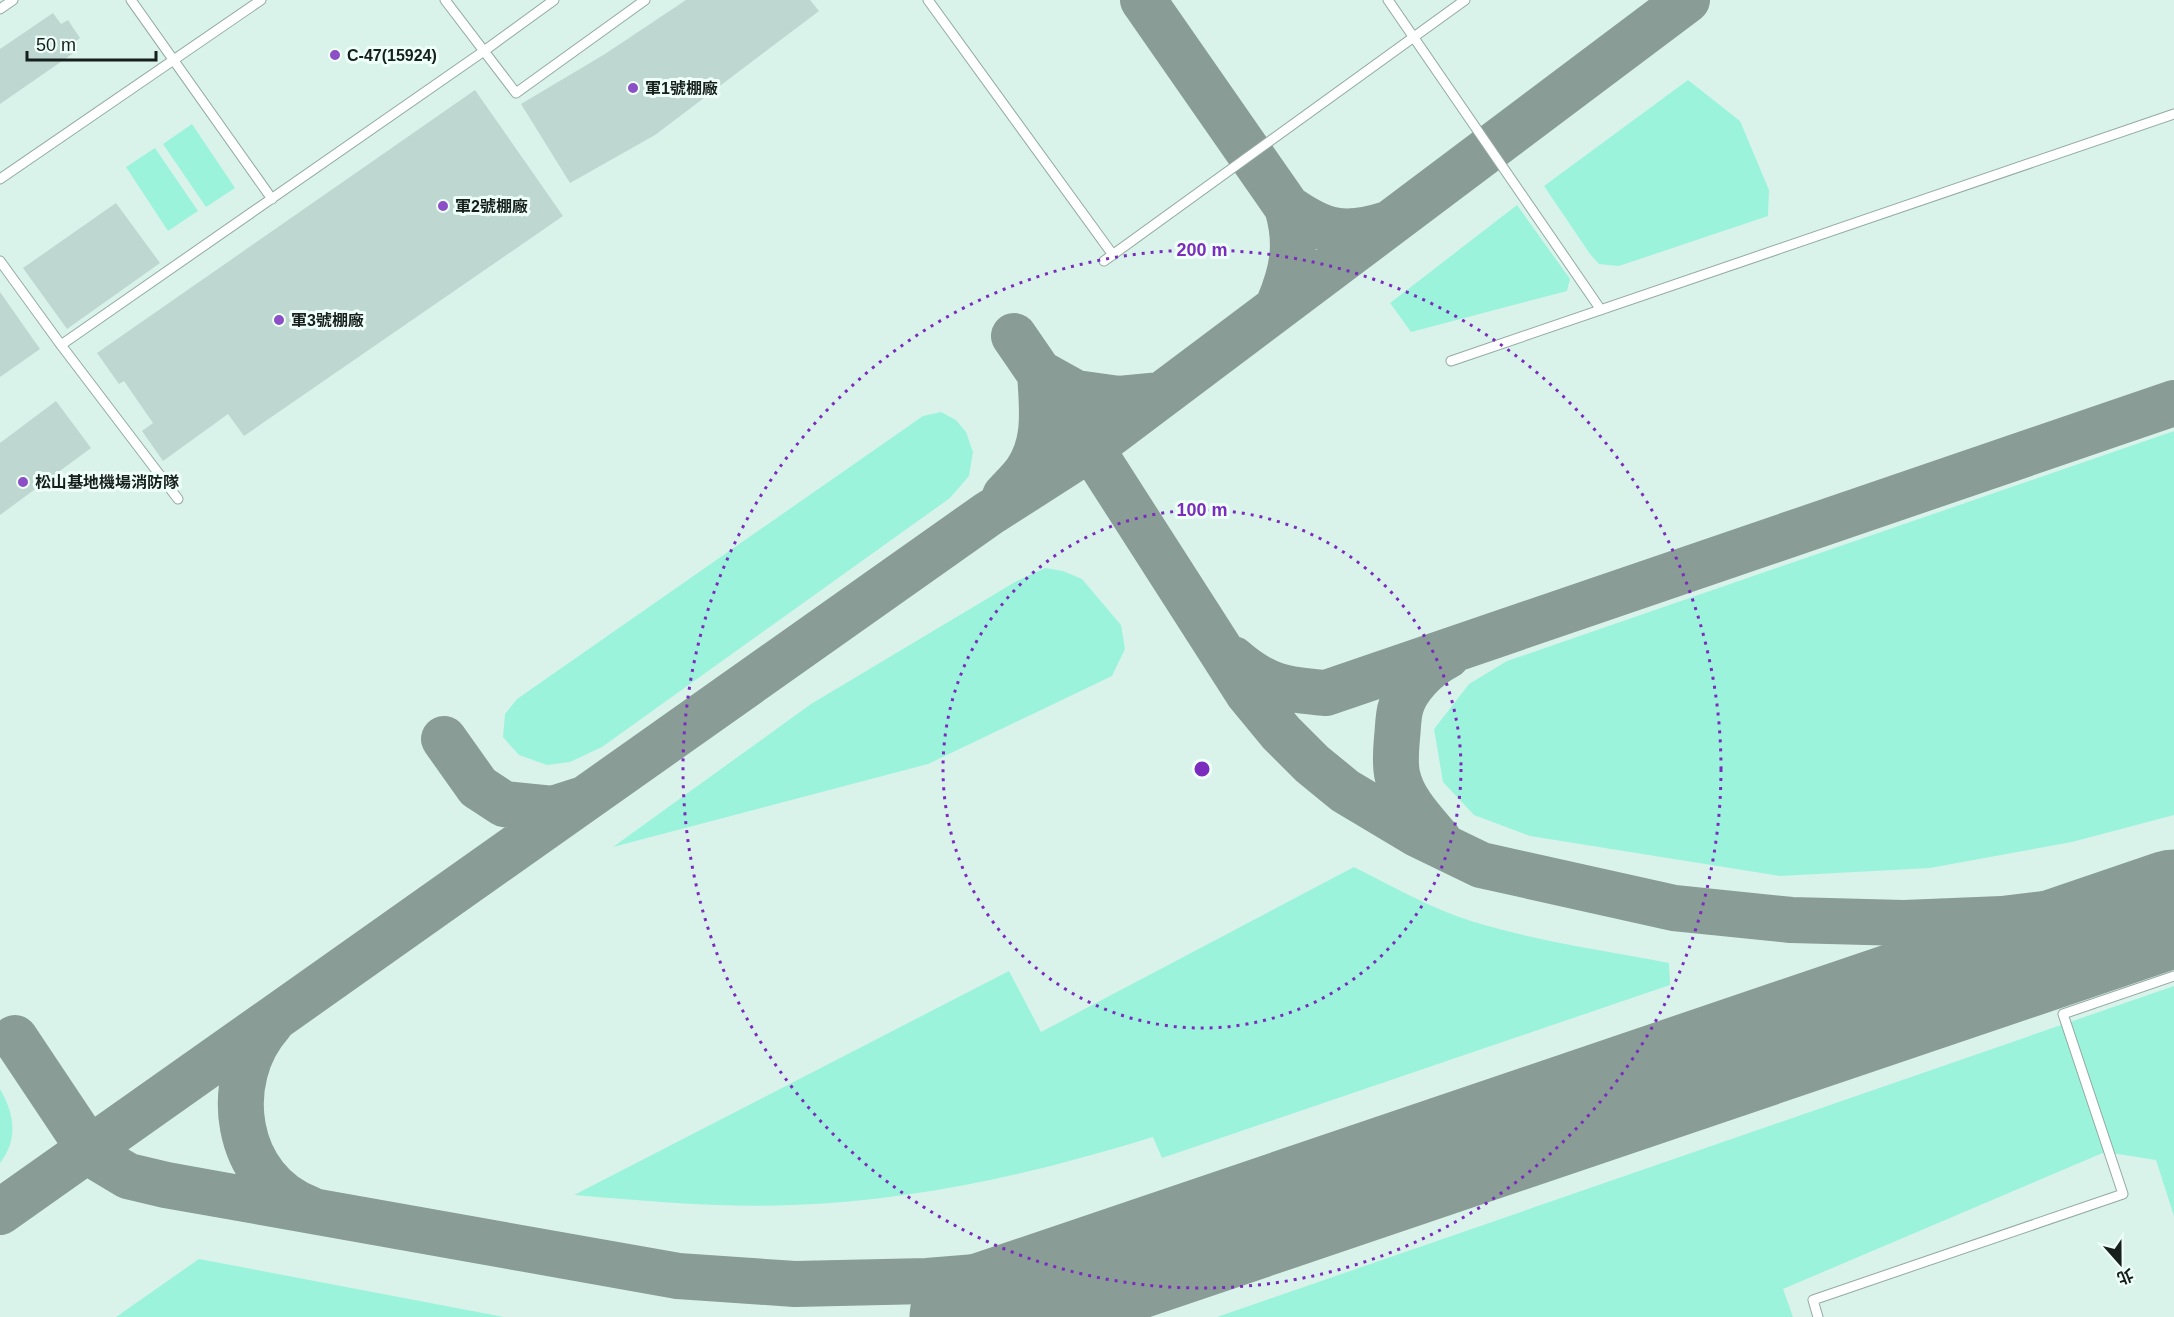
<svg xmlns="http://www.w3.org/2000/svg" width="2174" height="1317" viewBox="0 0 2174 1317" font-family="Helvetica,'Noto Sans TC',sans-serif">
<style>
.green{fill:#9cf3db}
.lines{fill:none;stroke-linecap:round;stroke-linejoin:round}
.taxiway{stroke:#899c96;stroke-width:46}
.runway{stroke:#899c96;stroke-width:117}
.building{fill:#bed7d0}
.lane-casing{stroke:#92aaa3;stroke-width:11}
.lane{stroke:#fff;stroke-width:9}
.ring{fill:none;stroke:#7b2cbf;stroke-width:3;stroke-dasharray:3 6}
.poi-dot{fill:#8c4fc5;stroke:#eefef9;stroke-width:2}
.labels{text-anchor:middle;stroke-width:6;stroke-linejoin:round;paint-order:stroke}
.poi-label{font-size:16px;font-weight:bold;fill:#161f1c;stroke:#eefef9;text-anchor:start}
.centre{fill:#7b2cbf;stroke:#eefef9;stroke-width:3}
.ring-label{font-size:18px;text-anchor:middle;font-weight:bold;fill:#7b2cbf;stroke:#eefef9;stroke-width:6;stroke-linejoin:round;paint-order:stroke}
</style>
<rect width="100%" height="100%" fill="#d9f3eb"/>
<path class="green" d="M1688,80L1740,121L1769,190L1768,216L1619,266L1599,264L1590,254L1544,186Z
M192,124L235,188L206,207L163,144Z
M155,148L198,211L168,231L126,167Z
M1517,205L1570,279L1567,291L1411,332L1390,303Z
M941,412L956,420L966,432L973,452L969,476L950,498L602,747L570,762L547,765L519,755L503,737L505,714L517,699L923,416Z
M2174,431V815L2072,842L1930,868L1780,876L1530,836L1474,815L1443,782L1434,729L1469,684L1507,661Z
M1045,568L1063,571L1082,579L1121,625L1125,649L1112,676L928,764L613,847L811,704L1015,582Z
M1354,867C1392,886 1430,908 1471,921C1535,941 1603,950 1669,963L1670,985L1162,1158L1153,1137C1036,1173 916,1201 792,1205C719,1208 646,1201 574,1195L1009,971L1041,1032Z
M2174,986V1216L2156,1160L2105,1152L1783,1289L1793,1317H1217Z
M0,1089C14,1113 19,1139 0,1163Z
M199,1259L504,1317H116Z"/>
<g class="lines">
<path class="taxiway" d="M1143,0L1287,207
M1278,306C1293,271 1298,244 1287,207C1324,233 1344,238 1388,224
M1014,336L1091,448L1248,693L1281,733L1312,764L1345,791L1417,834L1481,865L1674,908L1791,920L1904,923L2002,919L2096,908L2174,894
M1040,373L1076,393L1119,399L1161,395
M1005,496C1012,488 1021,480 1027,471C1047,442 1042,405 1040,373
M1233,659C1265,687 1285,690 1326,693L2174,403
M444,739L478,787L504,804L553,809L581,800
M1439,840C1423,821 1402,800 1397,774C1395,763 1396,749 1397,738C1398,729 1398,719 1400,710C1405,687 1428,666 1447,656
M271,1023C220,1080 234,1181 310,1209
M15,1038L83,1140L98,1158L128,1176L166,1185L678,1276L795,1284L927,1281L1037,1272L1177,1246
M0,1212L988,514L1091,448L1687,0"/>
<path class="runway" d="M968,1317L2174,908"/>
</g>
<path class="building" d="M686,0H810L819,11L655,135L570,183L521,104L605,54Z
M53,13L61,24L68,20L80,38L73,43L78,50L0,104V49Z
M475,90L563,216L244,436L228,414L163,461L142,431L153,423L124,381L119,384L97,353Z
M116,203L160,263L67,329L23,268Z
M0,292L40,349L0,377Z
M56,401L91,448L0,515V443Z"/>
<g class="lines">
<g class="lane-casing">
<path id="lane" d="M131,0L272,199
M445,0L516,93L645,0
M928,0L1113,255
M1388,0L1601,310
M0,9L13,0
M0,179L261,0
M0,261L61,345L484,51L554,0
M1104,261L1465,0
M61,345L178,499
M1451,361L2174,114
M1818,1317L1813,1300L2123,1194L2063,1014L2174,976"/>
</g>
<use href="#lane" class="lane"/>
</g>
<g class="ring">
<circle cx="1202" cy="769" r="259"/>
<circle cx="1202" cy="769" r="519"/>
</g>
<g class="poi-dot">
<circle cx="335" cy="55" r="6"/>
<circle cx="633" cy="88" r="6"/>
<circle cx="443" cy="206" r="6"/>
<circle cx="279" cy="320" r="6"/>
<circle cx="23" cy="482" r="6"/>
</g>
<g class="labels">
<g class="poi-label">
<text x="347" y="61">C-47(15924)</text>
<text x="645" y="94">軍1號棚廠</text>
<text x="455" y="212">軍2號棚廠</text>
<text x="291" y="326">軍3號棚廠</text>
<text x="35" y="488">松山基地機場消防隊</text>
</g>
</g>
<circle cx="1202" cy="769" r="9" class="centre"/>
<g class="ring-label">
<text x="1202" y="256">200 m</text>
<text x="1202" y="516">100 m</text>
</g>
<g transform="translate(2120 1263) rotate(159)" stroke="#eefef9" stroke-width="4.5" paint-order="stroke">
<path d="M0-4.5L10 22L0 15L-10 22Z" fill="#161f1c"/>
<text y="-9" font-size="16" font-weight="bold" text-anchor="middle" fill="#161f1c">北</text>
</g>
<path d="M27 51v9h129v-9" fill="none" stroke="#161f1c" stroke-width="3"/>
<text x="36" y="51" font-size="18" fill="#161f1c" stroke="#eefef9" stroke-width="4.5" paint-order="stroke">50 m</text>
</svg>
